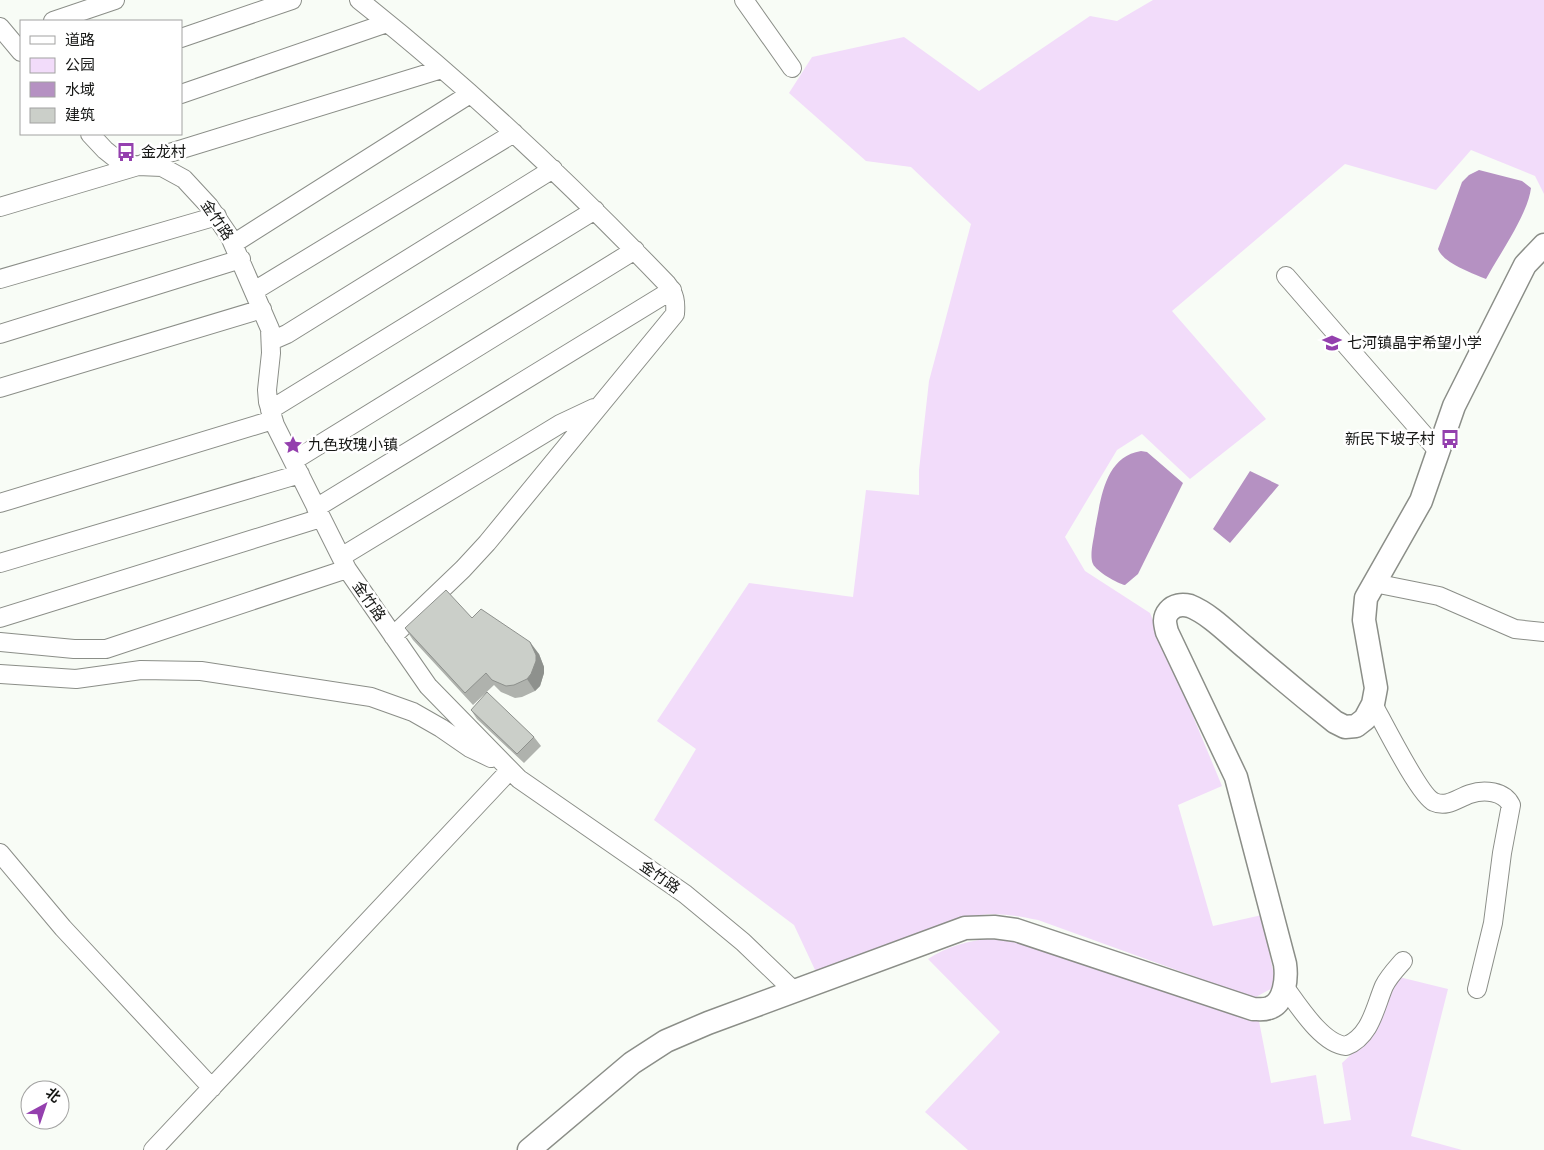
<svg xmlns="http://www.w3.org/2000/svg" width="1544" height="1150" viewBox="0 0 1544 1150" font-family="'Source Sans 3','Noto Sans SC',sans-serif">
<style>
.green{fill:#f2dcfa}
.water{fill:#b591c2}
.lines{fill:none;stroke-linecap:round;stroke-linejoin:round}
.minor-casing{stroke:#8b8e88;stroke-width:20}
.major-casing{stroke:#8b8e88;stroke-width:25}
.minor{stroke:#fff;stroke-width:18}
.major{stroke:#fff;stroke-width:22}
.wall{fill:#afb2ad}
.shaded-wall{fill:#8e918d}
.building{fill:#cbcfc9;stroke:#8e918d}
.labels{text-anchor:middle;stroke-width:5;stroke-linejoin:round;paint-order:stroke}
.poi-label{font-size:15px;fill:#161715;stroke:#fff;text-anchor:start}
.street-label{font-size:15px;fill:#161715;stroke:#fff}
</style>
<rect width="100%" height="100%" fill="#f8fcf6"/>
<path class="green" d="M1153,0H1544V194L1535,176L1471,150L1436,190L1345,164L1172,311L1266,419L1190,479L1142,434L1117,450L1065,537L1085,571L1150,613L1222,786L1178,805L1213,926L1262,915L1276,986L1254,998L1038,920C1014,915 996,912 972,916L816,972L794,925L654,820L696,749L657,721L749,583L853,597L866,490L919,495V470L929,381L971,224L911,167L866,161L789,93L812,57L904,37L979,91L1090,16L1117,21Z
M992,938L1054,950L1258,1016L1271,1083L1316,1075L1324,1124L1351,1120L1342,1063L1371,1036L1399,977L1448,989L1411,1136L1462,1150H968L925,1112L1000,1032L928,959C947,946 969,941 992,938Z"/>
<path class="water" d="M1479,170L1522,181L1531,188C1528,214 1499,255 1486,279C1472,273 1443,263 1438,249L1462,182L1469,175Z
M1141,451L1147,452L1183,483L1138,574L1125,585C1118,584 1096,571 1093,564C1089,555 1094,539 1095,529C1101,500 1104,457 1141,451Z
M1250,471L1279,485L1230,543L1213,529Z"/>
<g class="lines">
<g class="minor-casing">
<path id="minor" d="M359,0C469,87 570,183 667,284C675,294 676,302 675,314L487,543L463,569L393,636
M744,0L792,68
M53,21L115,0
M0,27L21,52
M181,38L292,0
M181,94L387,23
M90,134L105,150L115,158L126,163L138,166L162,167L184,179L209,206L230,237L270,329L271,353L267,390L268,402L275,425L347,569L428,686L519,779L685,894L743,942L794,991
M0,207L138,166L166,154L442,69
M233,244L470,94
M1286,276L1438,451
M0,279L217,216
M254,291L514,133
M0,334L241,259
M271,341L287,334L553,169
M0,388L262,309
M270,410L595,210
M293,461L635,250
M0,503L273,420
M316,508L672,290
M341,557L560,424L594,408
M0,563L300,474
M1374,583L1439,596L1515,629L1544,632
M0,618L321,518
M0,642L74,649H106L347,569
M0,674L76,679L141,670L201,671L371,697L413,712L441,728L470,748L491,758
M1373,704C1383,722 1420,796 1434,802C1447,808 1458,798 1470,794C1484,789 1504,791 1511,805L1502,853L1493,923L1477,989
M0,853L63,928L212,1088
M1284,986C1298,1005 1322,1044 1346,1046C1371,1036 1375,1007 1384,986C1389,976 1396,969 1403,961
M153,1150L510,770"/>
</g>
<g class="major-casing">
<path id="major" d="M529,1150L632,1063L666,1041L708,1023L965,928L994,927L1016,930L1253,1009C1258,1009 1264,1010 1269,1008C1285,1003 1287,978 1285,964L1236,777L1167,632C1165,624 1163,618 1169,611C1174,605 1182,604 1190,606C1210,614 1229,634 1246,648C1275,673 1305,698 1335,722L1345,727L1356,726L1365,719L1373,704L1376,688L1364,620L1366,598L1421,501L1454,406L1525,265L1544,245"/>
</g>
<use href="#minor" class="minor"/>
<use href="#major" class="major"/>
</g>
<path class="wall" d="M472,618L539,654L544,667V673L540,686L535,691L522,697L515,698L501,692L494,685L473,705L413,640L405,628Z
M471,710L534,737L541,746L524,763L477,719Z"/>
<path class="shaded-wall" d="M530,642L539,654L544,667V673L540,686L535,691L527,679Z"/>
<path class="building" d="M446,590L472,618L481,609L530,642L536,655V661L531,674L527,679L514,685L506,686L492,680L486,673L465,693L405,628Z
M487,692L534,737L517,754L471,710Z"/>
<defs>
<g id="bus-bare" transform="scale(1.5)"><path d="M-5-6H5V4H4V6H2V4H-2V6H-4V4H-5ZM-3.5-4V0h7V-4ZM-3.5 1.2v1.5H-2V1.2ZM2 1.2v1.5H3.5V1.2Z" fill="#9440ae" stroke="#fff" stroke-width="2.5" paint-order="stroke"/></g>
<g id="school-bare" transform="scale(1.5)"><path d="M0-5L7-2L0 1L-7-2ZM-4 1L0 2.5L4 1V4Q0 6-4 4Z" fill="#9440ae" stroke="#fff" stroke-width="2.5" paint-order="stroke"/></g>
<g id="sight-bare" transform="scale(1.5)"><path d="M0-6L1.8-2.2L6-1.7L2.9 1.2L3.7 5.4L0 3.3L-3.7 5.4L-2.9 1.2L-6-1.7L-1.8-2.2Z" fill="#9440ae" stroke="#fff" stroke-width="2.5" paint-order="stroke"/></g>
</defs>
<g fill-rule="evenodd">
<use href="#bus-bare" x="126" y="152"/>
<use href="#school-bare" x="1332" y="343"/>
<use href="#bus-bare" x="1450" y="439"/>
<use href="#sight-bare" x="293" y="445"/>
</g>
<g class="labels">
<g class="poi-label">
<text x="141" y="157">金龙村</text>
<text x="1347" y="348">七河镇晶宇希望小学</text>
<text x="1435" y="444" text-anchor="end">新民下坡子村</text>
<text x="308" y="450">九色玫瑰小镇</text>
</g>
<g class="street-label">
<text transform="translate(217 220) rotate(56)" y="5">金竹路</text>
<text transform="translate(369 601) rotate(55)" y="5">金竹路</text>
<text transform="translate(660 877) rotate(35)" y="5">金竹路</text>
</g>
</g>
<rect x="20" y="20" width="162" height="115" fill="#ffffff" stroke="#a2a2a1"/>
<rect x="30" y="36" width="25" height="8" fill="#ffffff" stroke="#a2a2a1"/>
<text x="65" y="45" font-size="15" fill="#161715">道路</text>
<rect x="30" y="58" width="25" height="15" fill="#f2dcfa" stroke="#a2a2a1"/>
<text x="65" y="70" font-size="15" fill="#161715">公园</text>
<rect x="30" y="82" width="25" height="15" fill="#b591c2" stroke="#a2a2a1"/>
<text x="65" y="95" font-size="15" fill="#161715">水域</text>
<rect x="30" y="108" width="25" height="15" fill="#cbcfc9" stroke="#a2a2a1"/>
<text x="65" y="120" font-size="15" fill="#161715">建筑</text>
<g transform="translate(45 1105) rotate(40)"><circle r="24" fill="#ffffff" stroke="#a2a2a1"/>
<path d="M0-4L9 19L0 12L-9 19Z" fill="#9440ae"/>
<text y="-8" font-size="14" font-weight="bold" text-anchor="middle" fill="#161715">北</text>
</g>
</svg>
